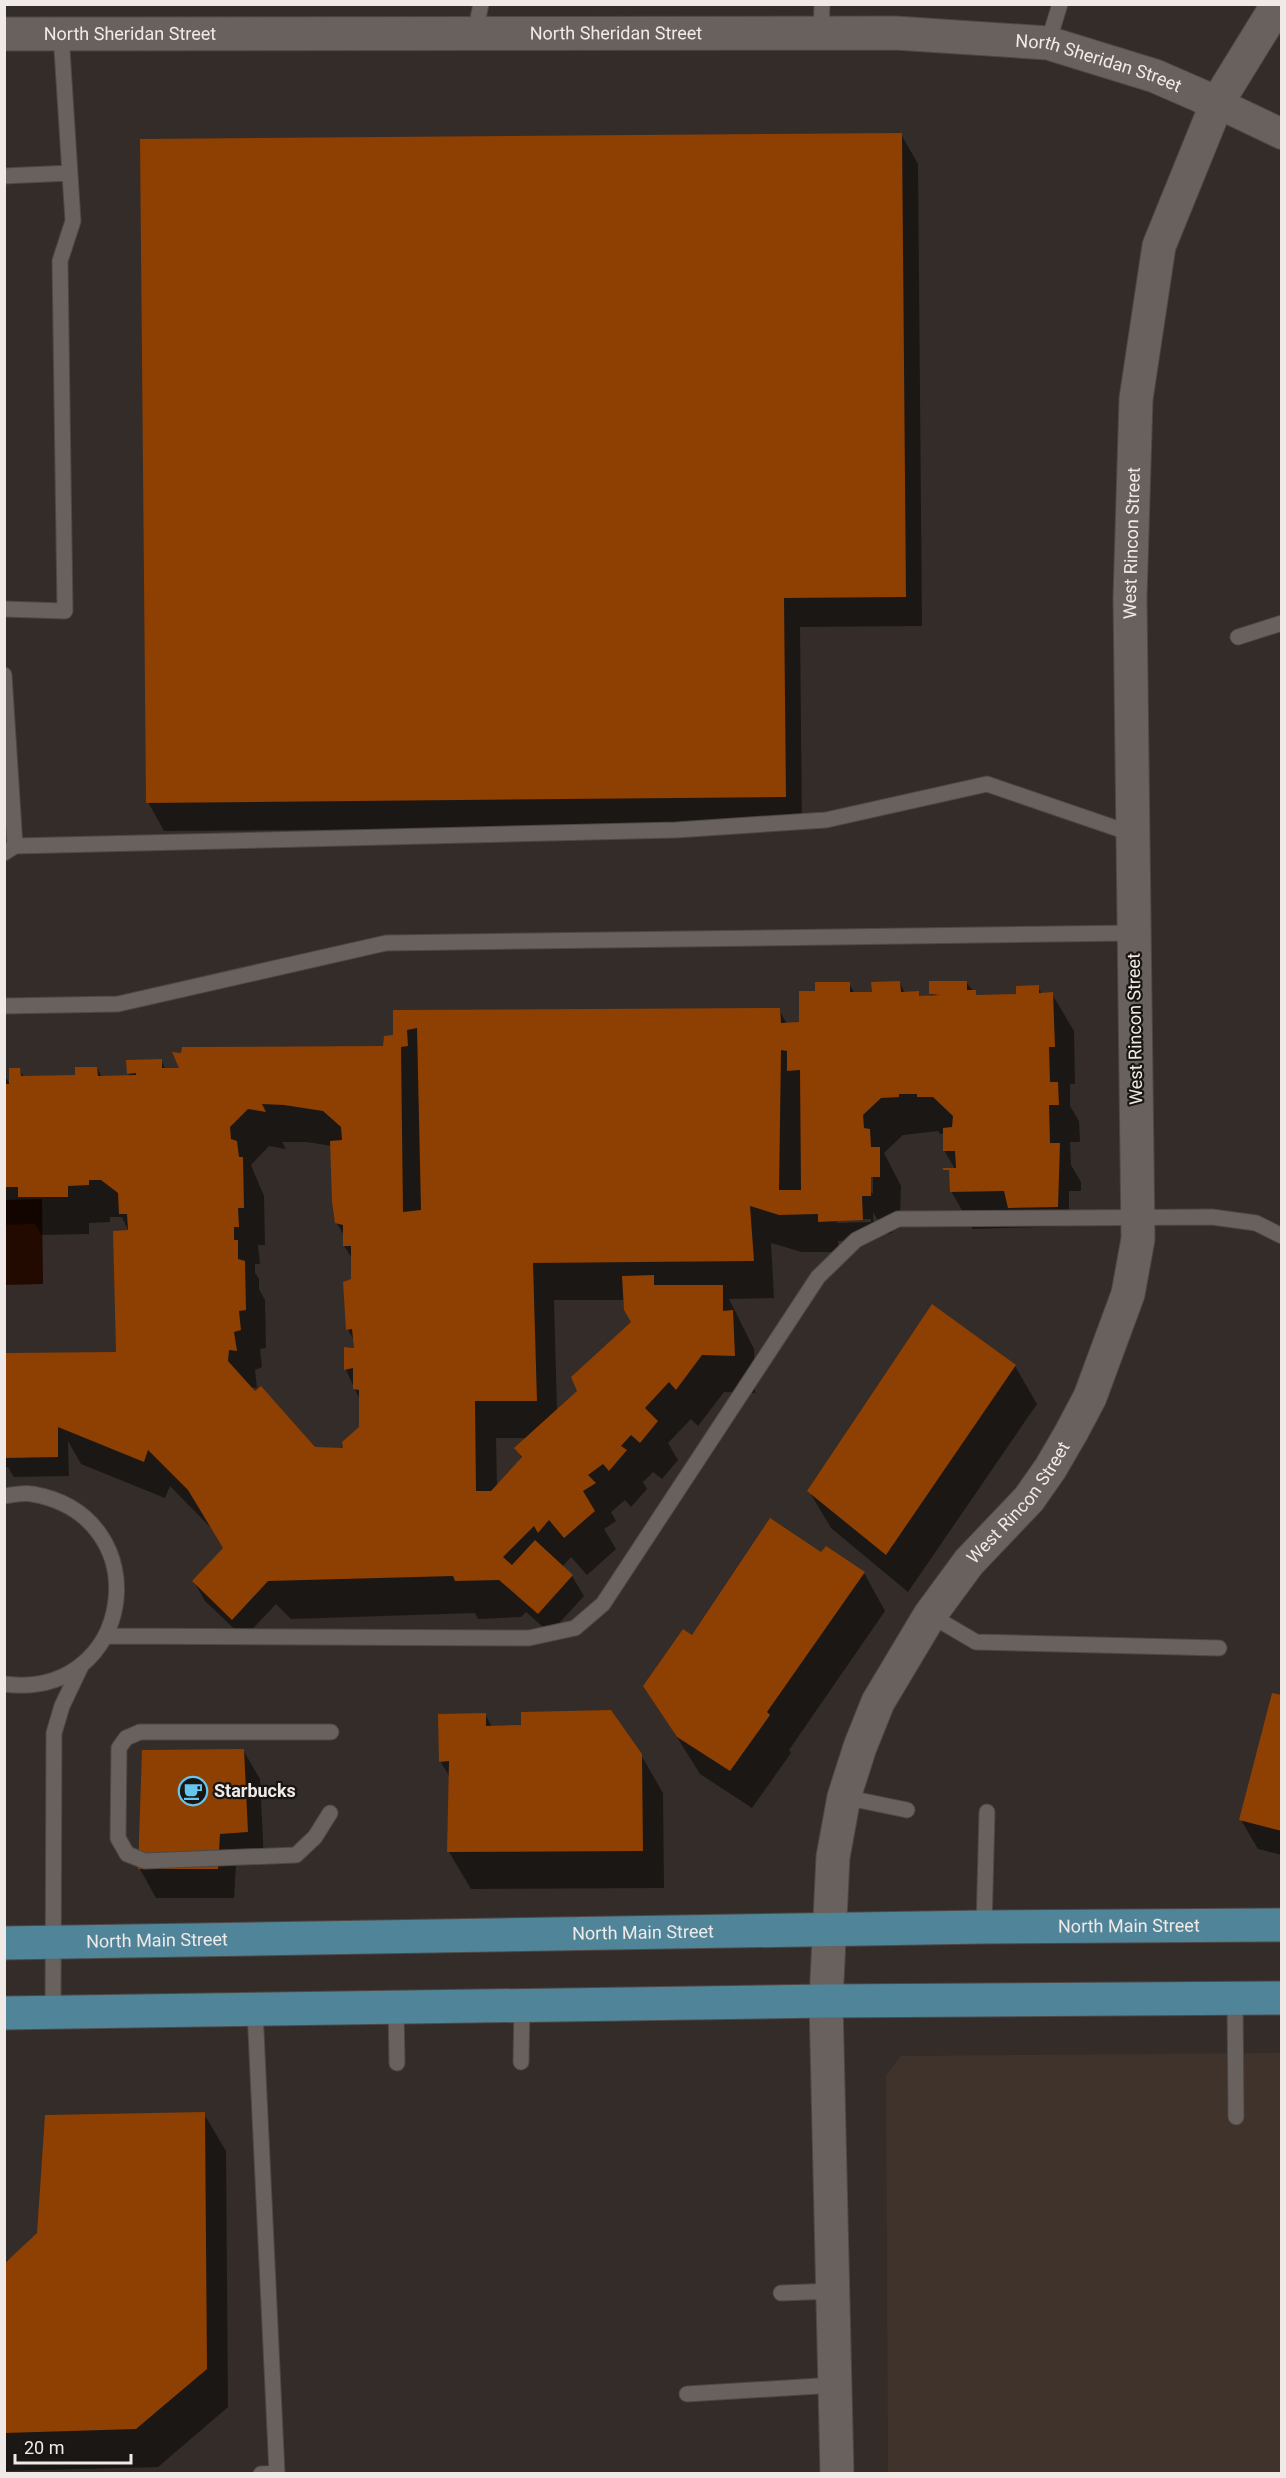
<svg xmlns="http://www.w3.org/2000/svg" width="1286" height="2478" viewBox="0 0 1286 2478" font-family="Roboto,sans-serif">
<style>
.built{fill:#40332c}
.water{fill:#230a00}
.shadow{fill:#0007;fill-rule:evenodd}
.building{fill:#8e3f02;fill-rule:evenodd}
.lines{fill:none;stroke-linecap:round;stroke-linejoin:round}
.service-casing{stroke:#4e4744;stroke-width:17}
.minor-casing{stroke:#4e4744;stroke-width:32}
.tertiary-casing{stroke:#4e4744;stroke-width:35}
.primary-casing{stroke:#4e4744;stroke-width:35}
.service{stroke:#69615d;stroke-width:15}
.minor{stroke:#69615d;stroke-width:30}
.tertiary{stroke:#69615d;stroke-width:33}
.primary{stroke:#508499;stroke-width:33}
.labels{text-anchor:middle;stroke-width:4.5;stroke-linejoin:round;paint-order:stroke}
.street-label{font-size:18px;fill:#efeae7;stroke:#181513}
.poi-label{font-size:18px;font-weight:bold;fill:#efeae7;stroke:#181513;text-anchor:start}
</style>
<rect width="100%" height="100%" fill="#332c28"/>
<path class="built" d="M1281,2053V2473H888L886,2076L901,2056Z"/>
<path class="water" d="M42,1199L43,1284L5,1285V1200Z"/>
<path class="shadow" d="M901,134L918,164L922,626L800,627L802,826L164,831L148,802Z
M966,982L978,997L1018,996L1038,987L1042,994H1052L1074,1031L1075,1084H1070V1106L1079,1121L1080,1142H1070L1071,1165L1081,1182V1191H1069V1226L973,1229L951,1191L955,1169L944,1150V1134H940L938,1131L903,1135L884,1153L901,1186L900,1214H892V1233L886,1234L873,1212L874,1240L838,1241L839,1252H802L771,1243L774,1298L729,1299L754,1349L755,1393L724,1392L698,1426L691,1419L668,1443L678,1460L662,1479L653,1472L643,1482L647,1489L631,1507L625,1500L611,1512L616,1521L604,1529L616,1549L587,1575L571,1557L562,1567L572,1576L584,1596L550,1633L526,1612L521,1617L478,1619L475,1613L291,1619L276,1604L244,1638L205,1601L194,1582L224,1549L211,1528L170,1486L165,1498L81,1464L68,1441L69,1476L14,1477L8,1467L4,1468V1355L117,1354L129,1232L122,1217H110V1222L89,1223V1234L41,1235L35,1224L4,1225V1075L11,1085L19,1070L24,1077L76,1076L97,1068L102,1077H130L128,1073L161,1060L166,1070L385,1048L394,1036L395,1011L779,1010L787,1024H798L817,992L849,984L855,994H873L900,983L905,993H918L920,997H932L930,994ZM282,1142H307L332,1146L336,1222L345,1237L344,1246L353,1260L348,1330L355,1342L356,1350L345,1348L346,1370L360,1400L361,1427L345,1450L314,1449L249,1387L257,1388L255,1370L262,1367L260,1349L266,1348L265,1300L259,1289V1279L255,1273V1264H260L258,1245H265L264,1196L251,1165L269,1146L286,1149ZM870,1169H873V1194L870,1191ZM871,1219V1222L837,1223V1220ZM554,1300H625L633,1322L579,1391L557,1411ZM496,1438H528L516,1448L522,1459L497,1488Z
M1015,1366L1037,1404L908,1592L831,1528L809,1491Z
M821,1554L864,1573L885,1611L789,1750L791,1753L752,1808L700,1774L645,1686Z
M1282,1697V1855L1258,1849L1241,1820Z
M485,1714L492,1727H523L641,1755L663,1793L664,1888L471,1889L449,1852L451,1779L440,1761Z
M243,1750L260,1779L264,1861L236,1863L234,1898H156L140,1869Z
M204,2114L226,2151L228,2407L158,2467L4,2471V2263Z"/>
<path class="building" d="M902,133L906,597L784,598L786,797L146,803L140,139Z
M900,981L901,992L919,991V996L940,995L929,994V981H967V990H976V995L1016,994V986L1039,985V993L1053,992L1055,1047H1049L1050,1082H1058L1059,1105H1049L1050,1143H1060L1058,1207L1008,1208L1004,1191L950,1192L949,1170H943V1168H956L955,1151H943V1128L952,1127L953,1116L933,1097H917V1094H899V1097L881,1098L863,1115L864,1128L870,1129L871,1147H880V1177H871V1196H862L863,1220L818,1222V1214L779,1215L750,1206L754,1261L533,1263L537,1401H475L476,1491H491L522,1457L514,1448L577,1391L571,1377L631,1322L624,1310L622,1276L654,1275V1285H723V1311L733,1310L735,1356L702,1355L676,1390L669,1382L645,1408L658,1421L640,1443L631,1435L621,1446L627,1450L609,1471L603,1464L588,1475L596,1483L583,1491L595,1511L564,1538L549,1520L538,1533L534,1526L503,1557L512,1565L535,1540L573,1575L538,1614L499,1580L455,1581L453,1576L268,1581L232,1620L192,1581L223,1548L188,1490L148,1450L144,1462L58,1427V1457L4,1458V1353L116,1352L113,1231L128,1230L127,1214H119L118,1193L101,1180H89V1185L68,1186V1197H18V1187H4V1084H9V1068H20L21,1076L75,1075V1067H97L98,1076L136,1075V1073L127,1074L126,1060L162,1059V1068H179L172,1052L181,1053L182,1047L383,1046L384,1036L393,1035V1010L780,1008L781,1023L799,1022V991H815V982H850V992H872L871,982ZM417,1028L421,1210L403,1212L401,1047L408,1046L407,1030ZM781,1050L787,1051V1071L800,1070L801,1190H779ZM262,1104L284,1105L323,1111L341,1127L342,1140L330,1141L332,1202L335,1223L343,1225V1246H351V1279L343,1282L346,1330L352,1329L354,1348L344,1347V1370L353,1368V1389L359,1390V1427L342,1442L343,1448L315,1447L261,1386L255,1391L228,1361L229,1350L237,1351L234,1332L241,1330L239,1311L246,1310L245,1261L238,1259V1240H234V1227H239L238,1208H244L243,1157H239L237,1141L231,1139L230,1127L248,1109L266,1112Z
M932,1304L1016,1365L886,1555L807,1491Z
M770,1518L821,1552L826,1546L865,1572L767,1712L770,1715L730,1771L677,1737L643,1686L683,1629L692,1635Z
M1272,1693L1282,1695V1831L1239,1820Z
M611,1710L642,1754L643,1851L447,1852L449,1761L439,1762L438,1714L486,1713V1726L521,1725V1712Z
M244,1749L248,1832L220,1834L218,1869H138L142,1750Z
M205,2112L207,2369L136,2429L5,2433V2263L37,2233L45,2115Z"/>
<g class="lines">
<g class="service-casing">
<path id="service" d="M475,33L481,4
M821,33L822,4
M1048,43L1060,4
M4,176L70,173
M4,609L65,611L60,261L73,221L61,34
M1238,637L1282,623
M4,675L15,846
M4,853L15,846L676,830L826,820L987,784L1133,834
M4,1006L118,1004L386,943L1134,933
M4,1496C13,1495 23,1492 32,1494C161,1516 135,1701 4,1684
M930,1615L976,1642L1219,1648
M106,1636L529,1638L575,1628L603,1604L818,1277L856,1240L898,1219L1212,1217L1256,1223L1282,1236
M844,1797L907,1810
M330,1813L315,1837L296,1855L145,1861L127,1854L118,1838L119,1748L126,1738L140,1732H331
M984,1927L987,1812
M1235,1998L1236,2117
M396,2008L397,2063
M255,2011L277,2473L261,2474
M53,2012L54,1733L62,1706L82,1664
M521,2062L522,2006
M781,2293L833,2291
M687,2394L835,2385"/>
</g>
<g class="minor-casing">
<path id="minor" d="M1217,103L1282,134"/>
</g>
<g class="tertiary-casing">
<g id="tertiary">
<path id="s1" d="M4,34L895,33L1048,43L1155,76L1217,103"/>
<path id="s2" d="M837,2474L826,2001L833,1857L844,1797L860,1747L878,1702L930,1615L969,1562L1029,1499L1050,1469L1071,1433L1090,1397L1128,1294L1138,1239L1130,598L1136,399L1159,246L1217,103L1278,4"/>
</g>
</g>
<g class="primary-casing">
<g id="primary">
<path id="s3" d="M4,1943L984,1927L1282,1925"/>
<path d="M4,2013L826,2001L1282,1998"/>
</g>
</g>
<use href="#service" class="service"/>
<use href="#minor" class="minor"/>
<use href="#tertiary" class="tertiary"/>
<use href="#primary" class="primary"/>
</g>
<defs>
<g id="cafe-ring" transform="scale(1.5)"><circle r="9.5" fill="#181513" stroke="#65c5ef" stroke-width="1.5"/><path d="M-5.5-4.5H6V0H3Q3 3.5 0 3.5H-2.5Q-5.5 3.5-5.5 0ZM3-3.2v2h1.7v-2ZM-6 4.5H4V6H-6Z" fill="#65c5ef"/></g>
</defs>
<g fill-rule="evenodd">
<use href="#cafe-ring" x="193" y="1791"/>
</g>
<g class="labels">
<g class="street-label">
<text dy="6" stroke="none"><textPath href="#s1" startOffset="612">North Sheridan Street</textPath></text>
<text dy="6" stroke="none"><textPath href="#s1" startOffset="126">North Sheridan Street</textPath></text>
<text dy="6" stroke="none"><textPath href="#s1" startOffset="1098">North Sheridan Street</textPath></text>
<text dy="6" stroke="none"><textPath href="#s2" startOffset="2014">West Rincon Street</textPath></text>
<text transform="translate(1135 1029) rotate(-91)" y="6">West Rincon Street</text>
<text dy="6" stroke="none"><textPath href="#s2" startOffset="1024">West Rincon Street</textPath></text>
<text dy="6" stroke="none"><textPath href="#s3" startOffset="1125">North Main Street</textPath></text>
<text dy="6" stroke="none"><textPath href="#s3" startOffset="639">North Main Street</textPath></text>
<text dy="6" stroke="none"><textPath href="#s3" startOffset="153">North Main Street</textPath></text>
</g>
<g class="poi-label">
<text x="214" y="1797">Starbucks</text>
</g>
</g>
<rect width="1286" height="2478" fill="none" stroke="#efeae7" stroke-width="12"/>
<path d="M15 2454v9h116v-9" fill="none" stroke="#efeae7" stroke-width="3"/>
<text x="24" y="2454" font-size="18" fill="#efeae7" stroke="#181513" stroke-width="4.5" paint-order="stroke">20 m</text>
</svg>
